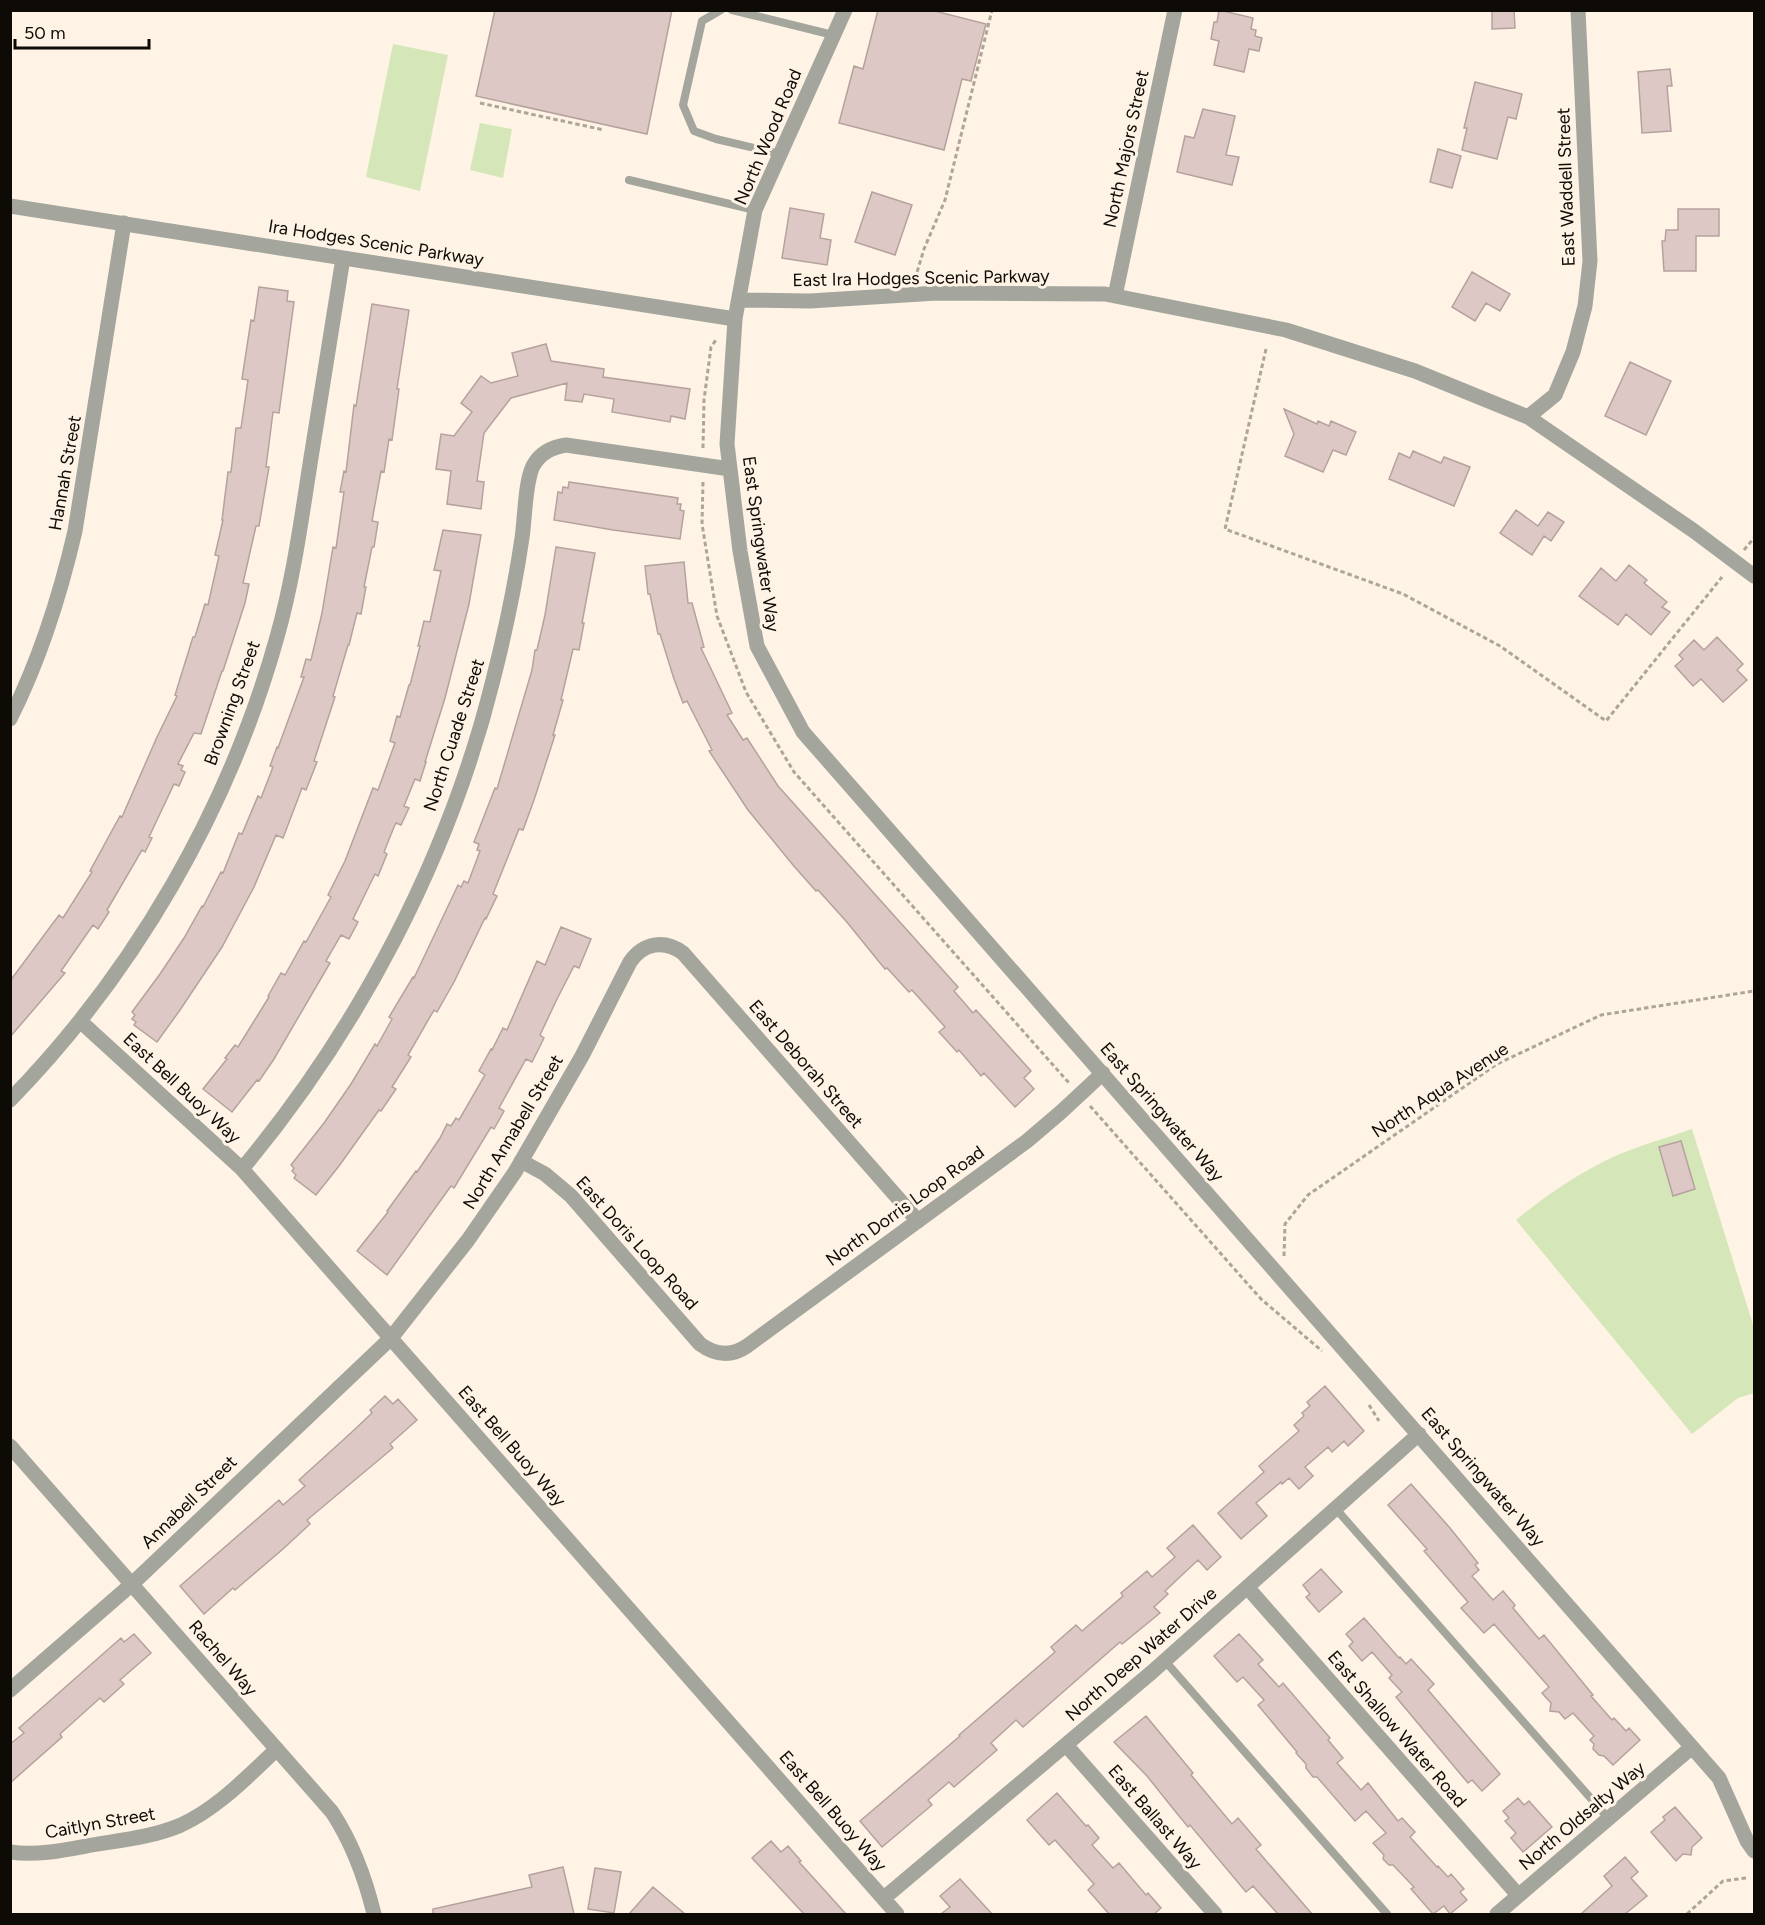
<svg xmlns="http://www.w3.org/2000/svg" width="1765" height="1925" viewBox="0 0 1765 1925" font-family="Figtree,sans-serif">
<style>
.green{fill:#d5e7b8}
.building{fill:#ddc8c5;stroke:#b5a19e;stroke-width:1.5}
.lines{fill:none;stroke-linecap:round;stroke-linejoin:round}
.path{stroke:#ada599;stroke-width:3;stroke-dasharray:4.5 3;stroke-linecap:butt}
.service{stroke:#a4a69e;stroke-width:8}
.minor{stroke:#a4a69e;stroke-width:15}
.labels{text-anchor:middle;stroke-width:6;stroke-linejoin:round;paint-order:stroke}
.street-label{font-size:18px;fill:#0e0b06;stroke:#fef3e4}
</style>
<rect width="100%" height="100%" fill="#fef3e4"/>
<path class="green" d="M393,44L448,55L420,191L366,177Z
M480,123L512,129L503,178L470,170Z
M1692,1129L1754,1328V1393L1738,1398L1692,1434L1516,1220C1545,1196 1579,1173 1613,1157C1638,1146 1666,1138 1692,1129Z"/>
<path class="building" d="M495,10H672L647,134L476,96Z
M878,10H931L986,24L971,81L962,79L944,150L839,123L854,66L863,69Z
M1219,10L1253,18L1251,29L1256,30L1255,36L1262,38L1259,51L1249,49L1244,72L1214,65L1219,41L1211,39L1214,22H1217Z
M1492,10H1514L1515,28L1492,29Z
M1670,69L1672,86H1667L1671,131L1642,133L1638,72Z
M1475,82L1522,94L1516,119L1508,117L1497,159L1462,150L1467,128H1464Z
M1203,109L1235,116L1226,155L1239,157L1232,185L1177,172L1185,136L1194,138Z
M1438,149L1461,156L1452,188L1430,182Z
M872,192L912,205L895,255L855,242Z
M790,208L824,214L820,238L831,240L827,265L782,258Z
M1678,209H1719V236H1696V271H1664L1662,241H1665L1666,230H1678Z
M1472,272L1510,294L1500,311L1486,303L1475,321L1452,307Z
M259,287L288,291L287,301L294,302L279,413L273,412L266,467H269L259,526H256L243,583L249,584L245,603L223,671H222L201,734L194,733L178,764L183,766L181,770L185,772L179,786L174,784L149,837L152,838L145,852L142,850L107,910L109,912L98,929L93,925L61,971L65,973L10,1037V981L59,915L63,918L92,872L90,871L120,816L122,817L157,737L177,696L175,695L193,637H195L205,604L208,605L219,556L215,555L223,520H222L228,472H231L236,428H241L248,380L242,379L251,320L254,321Z
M372,304L409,310L397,389H399L392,440L389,439L384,472L381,471L372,521L378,522L374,547H372L364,587H366L361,614L357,613L349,645H348L333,696L335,697L314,761L317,762L306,790L302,788L283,838L276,835L254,887L222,947L180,1010L157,1042L134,1025L136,1022L132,1019L135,1015L132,1012L160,974L184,938L202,906L203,907L221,872L223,873L239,833L242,834L258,796L261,798L273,767L270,766L277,747L278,748L304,677H301L306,659L311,660L322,613L333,547L336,548L344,492H340L344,471L346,472L354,405L356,406L361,374Z
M546,344L551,361L604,369L603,377L690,389L685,419L671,416L670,422L612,412L614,399L584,394L582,402L565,400L567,383L511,398L484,433L477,481L484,482L481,509L447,504L451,471L436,469L441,434L454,436L472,412L461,403L481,376L491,383L518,376L512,353Z
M1630,362L1671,381L1646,435L1605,416Z
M1284,409L1317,424L1318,421L1329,426L1331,421L1356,432L1346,455L1333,450L1323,472L1285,456L1294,434Z
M1413,451L1441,463L1444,457L1470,467L1454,506L1389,479L1399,453L1410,458Z
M569,482L678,498L677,504H681L680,510L684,511L680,539L613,530L554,520L558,492L562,493L563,487L568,488Z
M1516,510L1538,526L1548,512L1564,522L1551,541L1544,536L1532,555L1500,533Z
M443,530L481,535L469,604L445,698L425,762H426L420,781L415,779L404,806L409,808L401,825L396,823L394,827L384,852L387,854L378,876L375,874L353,919L358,922L349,939L341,935L326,961L330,963L274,1059L259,1081L257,1080L232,1112L203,1089L227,1059L225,1058L235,1045L238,1047L269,997L268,996L281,973L285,975L304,941L306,942L331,897L328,895L345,861L373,788L378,790L395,743L390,741L397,716L400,717L409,685H410L420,646H418L424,621L430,622L441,571L434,570Z
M556,547L595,553L582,623H584L579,650L573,649L561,700H563L553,735H555L534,800L523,830L519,829L493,894L497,896L486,919L485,918L454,982L437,1012L434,1010L408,1055L411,1057L392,1087L396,1089L381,1111L379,1110L339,1166L316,1195L294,1178L296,1175L292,1171L294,1168L291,1165L324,1123L351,1084L375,1044L377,1046L392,1019L389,1017L413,977L414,978L458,885L461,887L464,881L468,883L480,851L477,850L479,844L474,842L495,788L497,789L532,670L535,650H537L545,615Z
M684,562L688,603H692L704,647L701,648L732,713L727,715L743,740L747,738L778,786L958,987L954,991L973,1013L976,1010L1031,1071L1024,1078L1034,1089L1015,1107L984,1073L981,1076L959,1050L957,1052L939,1032L945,1027L912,990L909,992L887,968L885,969L846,921L818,890L816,891L793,865L748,810L709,751L712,750L687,701L683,703L674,679L660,634H658L650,594H648L645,566Z
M1629,565L1647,580L1644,583L1667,602L1662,607L1670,612L1651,635L1626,614L1618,625L1579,596L1601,568L1616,581Z
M1717,637L1743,664L1737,670L1747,680L1723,702L1701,679L1693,686L1675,666L1683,659L1679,655L1694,640L1704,650Z
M561,927L591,939L579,968L574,966L557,999L540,1035L544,1038L532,1062L526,1059L499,1108L504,1111L494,1129L491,1127L454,1188L451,1186L387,1275L357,1251L388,1212L387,1211L416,1171L417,1172L440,1138L447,1124L451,1126L456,1118L459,1120L485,1075L479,1071L491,1049L492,1050L503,1028L507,1030L537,961L545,965Z
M1681,1141L1695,1189L1673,1196L1659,1147Z
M1325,1386L1364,1431L1348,1446L1344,1441L1332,1452L1328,1447L1305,1467L1313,1476L1299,1489L1289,1478L1282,1484L1281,1482L1256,1503L1267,1516L1241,1539L1218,1513L1264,1472L1259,1466L1299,1431L1294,1425L1304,1416L1302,1413L1310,1406L1307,1402Z
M385,1396L393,1404L398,1399L417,1420L390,1444L393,1448L307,1520L310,1524L283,1549L235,1590L233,1588L204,1614L180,1586L279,1500L283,1505L305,1486L299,1480L353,1431L372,1413L370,1410Z
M1411,1484L1450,1528L1478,1563L1475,1565L1479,1570L1472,1576L1493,1600L1503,1591L1515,1605L1513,1608L1539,1639L1544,1635L1593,1695L1591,1696L1612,1720L1614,1718L1626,1731L1629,1728L1640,1740L1613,1765L1604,1756L1599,1755L1593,1749L1594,1744L1590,1740L1594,1736L1573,1713L1565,1719L1559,1712L1550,1711L1551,1703L1542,1693L1549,1687L1494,1624L1484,1633L1461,1608L1468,1602L1424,1551L1427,1549L1388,1505Z
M1193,1525L1221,1557L1207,1570L1198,1560L1165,1591L1168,1594L1154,1607L1160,1613L1122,1644L1120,1642L1023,1727L1016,1720L991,1743L997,1750L954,1787L949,1782L928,1800L932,1805L882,1847L860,1821L960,1736L959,1735L1055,1652L1051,1647L1076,1625L1082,1631L1123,1596L1121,1593L1147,1571L1152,1577L1175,1557L1167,1548Z
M1321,1569L1342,1592L1319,1612L1306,1597L1310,1594L1303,1585Z
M1364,1618L1399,1658L1400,1657L1406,1664L1411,1659L1434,1684L1428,1690L1500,1774L1482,1791L1472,1780L1468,1783L1396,1697L1402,1692L1389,1678L1392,1675L1372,1652L1362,1661L1349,1646L1353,1642L1346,1634Z
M134,1634L151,1653L120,1680L124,1684L104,1702L100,1698L60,1734L62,1737L10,1783V1744L24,1733L19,1728L121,1638L124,1642Z
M1239,1634L1263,1660L1258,1664L1279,1687L1283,1683L1330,1738L1328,1740L1343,1758L1337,1763L1361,1790L1368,1783L1398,1821L1402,1818L1415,1832L1410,1837L1437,1867L1438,1866L1448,1877L1451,1874L1464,1889L1460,1892L1467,1900L1450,1914L1444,1906L1433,1914L1411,1889L1414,1887L1393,1865H1389L1383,1859L1384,1855L1373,1843L1386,1833L1366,1811L1355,1821L1317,1777H1313L1306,1768V1764L1296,1753L1297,1752L1258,1705L1264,1700L1243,1677L1237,1682L1214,1656Z
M1146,1716L1193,1773L1191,1775L1232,1824L1238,1818L1261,1845L1256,1849L1312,1914H1278L1253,1886L1246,1892L1190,1825L1188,1827L1175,1811L1147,1776L1114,1742Z
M1057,1793L1086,1826L1088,1825L1099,1838L1092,1845L1113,1868L1119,1863L1146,1895L1148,1893L1161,1908L1154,1914H1109L1088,1890L1094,1884L1055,1840L1049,1845L1027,1820Z
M1518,1798L1524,1805L1529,1801L1552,1827L1523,1852L1511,1838L1516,1833L1505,1821L1509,1818L1503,1811Z
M1675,1807L1702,1838L1692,1847L1691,1855L1683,1854L1676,1861L1651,1832L1665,1820L1663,1817Z
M771,1841L781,1852L788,1846L801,1861L799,1862L846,1914H804L752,1858Z
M1625,1857L1638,1872L1631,1878L1647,1896L1625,1914H1581L1612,1886L1604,1876Z
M563,1867L574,1914H433V1909L532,1887L529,1875Z
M595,1868L621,1872L614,1913L588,1909Z
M960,1879L992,1914H941L950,1907L940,1896Z
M653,1887L685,1914H629Z"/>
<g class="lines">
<path class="path" d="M480,103L604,130
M915,279L924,249L945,200L992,10
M1266,349L1225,529L1403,594L1500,646L1606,721L1722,577
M703,448L704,400L711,347L716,340
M703,482L702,524L717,616L746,692L794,772L1069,1083
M1744,550L1754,538
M1090,1106L1261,1299L1322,1351
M1284,1256L1285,1224L1308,1195L1497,1064L1601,1015L1754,991
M1369,1405L1379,1421
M1687,1914L1723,1881L1746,1878"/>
<path class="service" d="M721,10L702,21L683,105L694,131L716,139L780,154
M732,10L833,35
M629,180L755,210
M1336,1509L1609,1819
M1165,1661L1387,1914"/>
<path class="minor" d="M845,10L755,210L735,319L727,444L740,551L757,646L803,732L1719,1778L1747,1841L1754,1851
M10,206L735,319
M1115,296L1175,10
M739,300L810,301L937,293L1105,294L1286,330L1415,371L1528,417L1694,531L1754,576
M1528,417L1555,395L1573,352L1585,306L1590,261L1578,10
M10,719C40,659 60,596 75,531L124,223
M80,1021L242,1169L897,1914
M10,1100C135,972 229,809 277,637C293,581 301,522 310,464C321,395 332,327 343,258
M521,1161L545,1174L571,1196L700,1344C715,1355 731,1357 747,1346L1027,1141L1061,1112L1103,1073
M242,1169C359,1029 449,858 493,680C505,633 515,586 522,538C525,518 525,482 533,466C540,453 552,447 566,445L730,469
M10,1446L332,1812C353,1844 365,1877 374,1914
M1248,1588L1518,1895
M10,1690L132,1584L391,1338L468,1240L515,1172L582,1056L630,962C643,943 664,939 683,953L918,1221
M1066,1745L1215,1914
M10,1852C38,1856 65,1850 92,1845C122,1840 153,1837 181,1825C218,1808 248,1776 277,1749
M884,1898L1152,1672L1419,1434
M1497,1914L1692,1747"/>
</g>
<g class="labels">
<g class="street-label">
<text transform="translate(768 137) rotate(-67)" y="6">North Wood Road</text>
<text transform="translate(1126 149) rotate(-78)" y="6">North Majors Street</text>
<text transform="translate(1566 187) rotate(-92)" y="6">East Waddell Street</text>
<text transform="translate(376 243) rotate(9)" y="6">Ira Hodges Scenic Parkway</text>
<text transform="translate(921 278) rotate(-1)" y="6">East Ira Hodges Scenic Parkway</text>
<text transform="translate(65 473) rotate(-80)" y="6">Hannah Street</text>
<text transform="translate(761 544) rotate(82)" y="6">East Springwater Way</text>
<text transform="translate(232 703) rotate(-70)" y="6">Browning Street</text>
<text transform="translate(454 735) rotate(-72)" y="6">North Cuade Street</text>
<text transform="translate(806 1064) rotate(49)" y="6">East Deborah Street</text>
<text transform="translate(182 1088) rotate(43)" y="6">East Bell Buoy Way</text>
<text transform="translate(1440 1090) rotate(-33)" y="6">North Aqua Avenue</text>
<text transform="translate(1162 1112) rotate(49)" y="6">East Springwater Way</text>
<text transform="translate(513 1132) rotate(-59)" y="6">North Annabell Street</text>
<text transform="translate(905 1206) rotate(-36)" y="6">North Dorris Loop Road</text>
<text transform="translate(637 1243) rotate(48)" y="6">East Doris Loop Road</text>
<text transform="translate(512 1446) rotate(49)" y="6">East Bell Buoy Way</text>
<text transform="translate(1483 1477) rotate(49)" y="6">East Springwater Way</text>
<text transform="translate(189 1502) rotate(-44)" y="6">Annabell Street</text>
<text transform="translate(1141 1654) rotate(-41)" y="6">North Deep Water Drive</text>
<text transform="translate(223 1658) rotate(49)" y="6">Rachel Way</text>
<text transform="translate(1397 1729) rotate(49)" y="6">East Shallow Water Road</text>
<text transform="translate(833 1811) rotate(49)" y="6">East Bell Buoy Way</text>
<text transform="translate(1582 1816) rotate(-40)" y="6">North Oldsalty Way</text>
<text transform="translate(1155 1817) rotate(49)" y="6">East Ballast Way</text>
<text transform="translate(100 1823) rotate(-10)" y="6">Caitlyn Street</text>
</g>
</g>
<rect width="1765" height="1925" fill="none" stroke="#0e0b06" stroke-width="24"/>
<path d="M15 39v9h134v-9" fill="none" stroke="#0e0b06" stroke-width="3"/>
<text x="24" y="39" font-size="18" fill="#0e0b06" stroke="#fef3e4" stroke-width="4.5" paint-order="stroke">50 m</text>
</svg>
